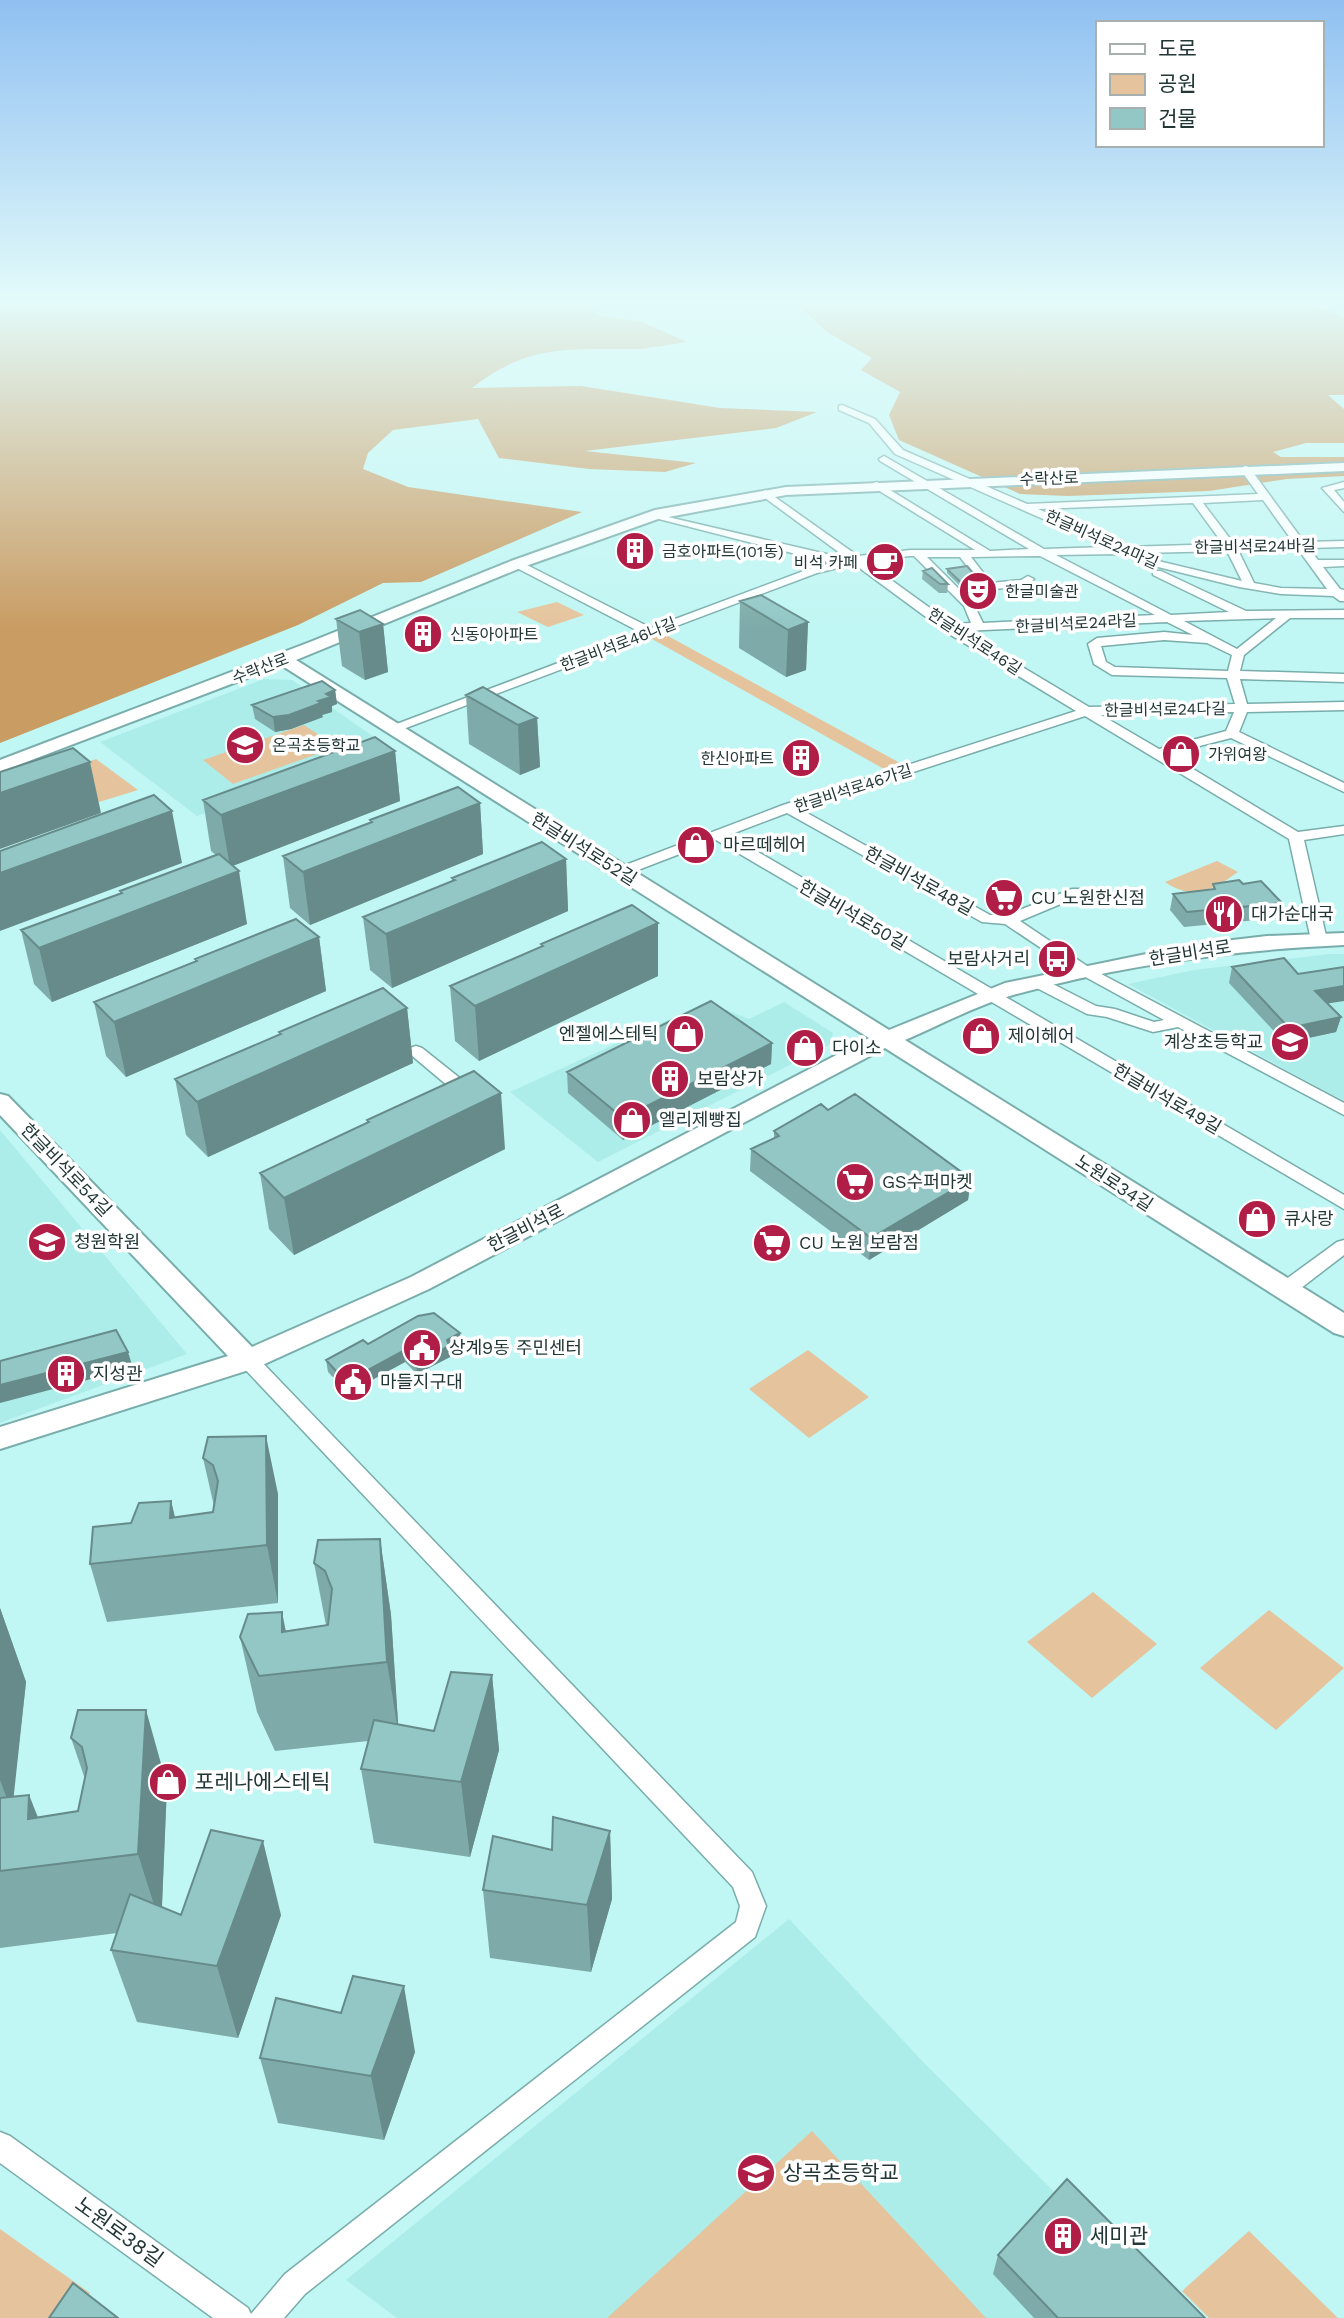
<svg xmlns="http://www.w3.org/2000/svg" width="1344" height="2318" viewBox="0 0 1344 2318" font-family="'Work Sans','Noto Sans KR',sans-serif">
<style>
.built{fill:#acedea}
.green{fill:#e5c49d}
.forest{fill:#c99c63}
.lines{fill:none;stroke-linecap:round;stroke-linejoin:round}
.street-casing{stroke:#79adab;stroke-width:3}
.secondary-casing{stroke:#79adab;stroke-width:4}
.street{fill:#fff;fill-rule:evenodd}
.secondary{fill:#fff;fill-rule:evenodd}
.wall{fill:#7eaba9}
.shaded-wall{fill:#668b8a}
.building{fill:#92c7c5;stroke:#668b8a;stroke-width:2}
.labels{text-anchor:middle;stroke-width:7;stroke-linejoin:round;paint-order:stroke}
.far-street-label{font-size:16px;fill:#223736;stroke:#fff}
.far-poi-label{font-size:16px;fill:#223736;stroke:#fff;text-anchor:start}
.poi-label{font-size:18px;fill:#223736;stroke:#fff;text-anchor:start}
.street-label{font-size:18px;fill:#223736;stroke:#fff}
.near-poi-label{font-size:21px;fill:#223736;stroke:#fff;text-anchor:start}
.near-street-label{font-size:21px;fill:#223736;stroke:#fff}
</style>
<rect width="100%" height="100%" fill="#c0f6f3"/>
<path class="built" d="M264,679L292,680L390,748L197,816L100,742Z
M1330,954H1344V1101L1128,984L1194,970Z
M707,1002L749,1019L784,1002L833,1033L831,1044L598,1162L510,1092Z
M0,1130L187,1354L0,1423Z
M789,1919L927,2066L1182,2318H397L346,2280Z"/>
<path class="green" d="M557,602L584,615L548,627L517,612Z
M657,630L900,763L884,769L645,635Z
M304,725L337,747L233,784L203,760Z
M96,759L138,790L99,802L61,771Z
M1217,861L1238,872C1213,890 1193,901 1165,882Z
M808,1350L869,1397L809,1438L749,1389Z
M1093,1592L1157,1644L1092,1698L1027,1642Z
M1269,1610L1344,1668L1276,1730L1200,1668Z
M812,2131L986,2318H607Z
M0,2229L90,2293L71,2318H0Z
M1249,2231L1338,2318H1209L1182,2291Z"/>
<path class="forest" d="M0,304H589L595,315L642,322L687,342C671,344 654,348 638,349C570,350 529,343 472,388L581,386L720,408L817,412L776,428L585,451L696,463L665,472L589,469L499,458L478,419L393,430L368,453L363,469L408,487L582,512L421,582L383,583L298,625L0,743Z
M797,304H1311L1344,317V395H1328L1344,409V443H1306L1273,452L1281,457H1344V476L1287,479L1209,491L1067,496L1020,494L899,440L889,415L900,392L861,370L872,358L827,332Z"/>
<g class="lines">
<g class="street-casing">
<path id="street" d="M842,405L875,419L903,450L1027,504L1258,494L1240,469L1245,466L1249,467L1304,542L1344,541V547L1309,548L1318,560H1344V566L1323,567L1340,589L1344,590V601H1340L1333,596L1281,594L1239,587L1146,564L1121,554L1056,555L1171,615L1229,612L1153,575V571H1161L1246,611L1344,610V618H1290L1244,655L1240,671L1344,674V682L1240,679L1247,704L1344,702V710L1247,712L1239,732L1344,783V792L1231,738L1168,754L1298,832L1344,826V834L1304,840L1327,940L1324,943L1319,945L1311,940L1289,839L1085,716L800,809L990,915H1007L1072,889H1082V895L1020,921L1090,968L1344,1103V1115L1178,1027L1153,1032L1107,1017L1087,1014L1031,985L1029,982L1031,979H1043L1096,1006L1115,1009L1154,1022L1164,1020L1080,974L1005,924L982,922L787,813L729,835L1344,1195V1209L716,840L625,875H615V869L783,805L1076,711L949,634L854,564L817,573L398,731L393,732L386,728L640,632L513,566V562H521L651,628L809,569L831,563L651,517V513L848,559L761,495L760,493L765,490L858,556L910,550H975L873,487V483L877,482L990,551L1029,549L880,461L879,459L884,456L1044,549L1107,547L895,454L869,423L839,410V406ZM1263,500L1293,542L1234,544L1203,503ZM1193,503L1223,544L1125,547L1038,509ZM1298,549L1327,589L1281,588L1254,583L1238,550ZM1227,551L1242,581L1154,560L1139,553ZM910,556H914L964,606L971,623L952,624L865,561ZM1040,556L1155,615L983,623L973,603L927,557H960L984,589L988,590L1028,585L1034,579L1028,576L1021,580L991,583L971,557ZM1276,618L1237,649L1184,621ZM1167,622L1193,635L1164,632L1097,638L1088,644L1094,664L1112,675L1227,678L1235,704L1089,707L962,631ZM1164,640L1207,643L1232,655L1228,671L1115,667L1106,662L1101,646ZM1234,712L1226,731L1159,749L1101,715Z
M1344,482V488L1334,490L1344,502V512L1322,488Z
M416,1046L422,1048L466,1083L468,1087L466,1091H454L410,1054L408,1051L410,1048Z
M1344,1240V1255L1292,1295H1278L1276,1290L1278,1285L1337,1242Z
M248,1353L255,1355L752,1872L766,1906L755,1937L305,2294L284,2318H213L0,2163V2132L10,2136L248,2308L251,2314L285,2274L736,1922L740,1906L733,1887L241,1365L238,1360L241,1355Z"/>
</g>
<g class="secondary-casing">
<path id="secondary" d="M1344,463V471L786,495L658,519L523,567L296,660L889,1030L1005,983L1190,945L1267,936L1344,933V945C1233,950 1121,965 1013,995C977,1005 940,1025 905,1040L1344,1313V1336L1334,1333L885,1048L429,1289L258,1367L0,1449V1427L228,1356L0,1115V1094L8,1096L252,1347L411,1277L869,1038L281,665L0,772V760L310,642L511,561L655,510L786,487Z"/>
</g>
<use href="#street" class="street"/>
<use href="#secondary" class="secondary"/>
</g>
<path class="wall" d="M947,569L985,587V592L967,593L947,573Z
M923,571L948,584L947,593H939L922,579Z
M740,601L808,622L806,670L786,677L739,648Z
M336,619L383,624L388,672L365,680L342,666Z
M335,690L337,704L332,706V712L322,715L323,717L291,729L275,732L255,719L252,705Z
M466,695L537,718L540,767L520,775L469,744Z
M395,751L400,801L232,866L247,924L52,1002L34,984L21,930L120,893V891L216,855L211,851L203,800Z
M480,803L483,854L310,925L290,908L283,856L370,823V820Z
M566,859L568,911L392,988L370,970L363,917L452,881V878Z
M1213,884H1243L1282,903L1278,918L1184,927L1170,910L1173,894L1213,889Z
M658,923V976L479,1061L455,1041L450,986L541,947V944Z
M319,937L326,991L126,1077L106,1056L94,1002L195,961V959Z
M1232,967L1298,974L1341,1017L1336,1032L1285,1043L1229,983Z
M407,1008L413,1063L208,1157L186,1135L175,1079L280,1035L279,1032Z
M772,1043L771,1064L623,1140L568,1093L567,1072Z
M828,1110L971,1179L968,1200L869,1260L750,1171L751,1149L774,1139V1131Z
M367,1120L505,1149L294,1255L269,1229L260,1173L367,1123Z
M368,1344H461L449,1350L450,1357L417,1374L405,1362L348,1393L328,1372L326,1360Z
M203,1458L278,1494V1603L107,1622L90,1564L131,1523L171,1501L175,1518L213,1512L214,1506Z
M380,1539L391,1615L398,1725L434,1731L492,1675L499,1750L470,1857L374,1843L361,1769L368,1741L275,1751L257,1712L240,1637L326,1625L314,1563Z
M0,1608L26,1682L13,1796L29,1795L38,1817L78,1811L85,1779L71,1738L167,1785L162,1907L181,1915H281L238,2038L137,2022L111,1950L117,1933L0,1948Z
M610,1831L612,1899L591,1972L490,1958L483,1890L552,1850Z
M415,2052L384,2140L278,2123L260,2058Z
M998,2255L1205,2318H1034L993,2274Z"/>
<path class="shaded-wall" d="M808,622L806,670L786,677L788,630Z
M383,624L388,672L365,680L359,632Z
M335,690L337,704L332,706V712L322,715L323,717L291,729L275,732L273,717L318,701L326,694Z
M537,718L540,767L520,775L518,725Z
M395,751L400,801L230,867L221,815Z
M90,762L101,813L0,849V793Z
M480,803L483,854L310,925L303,872Z
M172,811L182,863L0,931V873Z
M566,859L568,911L392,988L386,934Z
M239,871L247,924L52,1002L39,948Z
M658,923V976L479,1061L475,1006Z
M319,937L326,991L126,1077L114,1022Z
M1344,986V1001L1311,1006L1315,991Z
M407,1008L413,1063L208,1157L197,1102Z
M1341,1017L1336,1032L1285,1043L1289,1028Z
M772,1043L771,1064L623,1140V1118Z
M501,1093L505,1149L294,1255L284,1198Z
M971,1179L968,1200L869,1260L871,1238Z
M460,1333L461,1344L449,1350L450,1357L417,1374L416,1363L447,1340Z
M403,1351L405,1362L348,1393L346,1382Z
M128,1352L133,1368L0,1403V1385Z
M266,1436L278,1494V1603L267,1545Z
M171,1501L184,1554L170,1518Z
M380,1539L391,1615L399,1737L387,1662Z
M0,1608L26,1682L12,1812L0,1780Z
M282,1612L294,1672L282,1632Z
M492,1675L499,1750L470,1857L461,1782Z
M146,1710L167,1785L161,1927L138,1854Z
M29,1795L55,1864L28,1819Z
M610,1831L612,1899L591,1972L587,1905Z
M263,1841L281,1915L238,2038L217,1966Z
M404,1986L415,2052L384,2140L371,2076Z"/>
<path class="building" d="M967,566L985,587L968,589L947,569Z
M932,568L948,584H940L923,571Z
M761,595L808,622L788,630L740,601Z
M360,610L383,624L359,632L336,619Z
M322,681L335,690L326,694L331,697L318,701L321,703L289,715L273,717L252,705Z
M483,687L537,718L518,725L466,695Z
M375,737L395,751L221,815L203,800Z
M73,748L90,762L0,793V772Z
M458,787L480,803L303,872L283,856L372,822L370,820Z
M154,795L172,811L0,873V851Z
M542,842L566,859L386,934L363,917L455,880L452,878Z
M219,854L239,871L39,948L21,930L122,893L120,891Z
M1239,880L1243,884L1261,881L1282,903L1187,912L1173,894L1215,889L1213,884Z
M632,905L658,923L475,1006L450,986L543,946L541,944Z
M296,919L319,937L114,1022L94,1002L197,961L195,959Z
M1284,958L1298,974L1344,967V986L1315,991L1341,1017L1289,1028L1232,967Z
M383,988L407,1008L197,1102L175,1079L281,1034L279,1032Z
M711,1001L772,1043L623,1118L567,1072Z
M474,1071L501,1093L284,1198L260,1173L369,1122L367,1120Z
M855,1094L971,1179L871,1238L751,1149L779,1136L774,1131L821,1104L828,1110Z
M434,1313L460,1333L447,1340L449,1346L416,1363L403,1351L346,1382L326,1360L363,1340L368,1344L418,1316Z
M116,1330L128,1352L0,1385V1361Z
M266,1436L267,1545L90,1564L93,1527L131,1523L139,1503L171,1501L170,1518L213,1512L218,1481L213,1465L203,1458L208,1437Z
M380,1539L387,1662L259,1676L240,1637L248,1614L282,1612V1632L328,1625L332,1589L325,1571L314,1563L318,1540Z
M451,1672L492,1675L461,1782L361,1769L374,1720L434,1731Z
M78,1710H146L138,1854L0,1871V1798L29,1795L28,1819L78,1811L87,1768L82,1747L71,1738Z
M553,1817L610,1831L587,1905L483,1890L493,1836L552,1850Z
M211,1830L263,1841L217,1966L111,1950L130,1894L181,1915Z
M353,1976L404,1986L371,2076L260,2058L276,1998L341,2013Z
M1067,2179L1205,2318H1058L998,2255Z
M73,2283L118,2318H49Z"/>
<linearGradient id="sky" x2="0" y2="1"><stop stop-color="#90c0f1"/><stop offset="0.48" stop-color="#e3fbfa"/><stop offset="1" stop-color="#e3fbfa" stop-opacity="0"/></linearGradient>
<rect width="1344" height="628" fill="url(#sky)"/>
<defs>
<g id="building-disc" transform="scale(2.0125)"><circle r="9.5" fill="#b01d46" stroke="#fff"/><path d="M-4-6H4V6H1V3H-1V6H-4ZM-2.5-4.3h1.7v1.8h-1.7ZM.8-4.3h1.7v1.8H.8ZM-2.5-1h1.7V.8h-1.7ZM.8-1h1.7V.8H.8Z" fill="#fff"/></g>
<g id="cafe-disc" transform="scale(2.0125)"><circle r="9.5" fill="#b01d46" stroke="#fff"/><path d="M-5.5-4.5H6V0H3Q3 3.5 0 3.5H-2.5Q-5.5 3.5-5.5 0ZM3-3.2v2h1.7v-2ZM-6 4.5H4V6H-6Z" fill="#fff"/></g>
<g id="theatre-disc" transform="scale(2.0125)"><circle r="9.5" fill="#b01d46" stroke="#fff"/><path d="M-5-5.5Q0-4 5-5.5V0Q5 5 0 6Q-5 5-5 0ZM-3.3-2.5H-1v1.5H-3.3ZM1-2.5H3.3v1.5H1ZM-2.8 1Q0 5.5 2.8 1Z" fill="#fff"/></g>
<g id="school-disc" transform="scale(2.0125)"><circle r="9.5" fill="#b01d46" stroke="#fff"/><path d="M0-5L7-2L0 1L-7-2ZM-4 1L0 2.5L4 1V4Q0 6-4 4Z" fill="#fff"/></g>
<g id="shop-disc" transform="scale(2.0125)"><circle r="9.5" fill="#b01d46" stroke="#fff"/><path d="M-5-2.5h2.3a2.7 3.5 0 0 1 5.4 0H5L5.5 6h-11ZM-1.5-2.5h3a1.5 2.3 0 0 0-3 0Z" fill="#fff"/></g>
<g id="supermarket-disc" transform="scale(2.0125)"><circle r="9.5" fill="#b01d46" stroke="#fff"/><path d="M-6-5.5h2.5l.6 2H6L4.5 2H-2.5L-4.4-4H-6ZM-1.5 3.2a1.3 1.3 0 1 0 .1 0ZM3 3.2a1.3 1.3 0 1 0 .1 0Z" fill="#fff"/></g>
<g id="restaurant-disc" transform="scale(2.0125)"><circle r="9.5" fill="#b01d46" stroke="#fff"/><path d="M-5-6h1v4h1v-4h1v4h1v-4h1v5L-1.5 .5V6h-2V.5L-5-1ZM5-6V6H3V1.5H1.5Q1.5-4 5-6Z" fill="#fff"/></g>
<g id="bus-disc" transform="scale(2.0125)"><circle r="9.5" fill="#b01d46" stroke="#fff"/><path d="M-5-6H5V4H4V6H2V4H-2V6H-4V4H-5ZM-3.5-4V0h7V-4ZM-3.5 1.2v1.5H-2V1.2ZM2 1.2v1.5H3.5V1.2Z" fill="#fff"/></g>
<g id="civic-disc" transform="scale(2.0125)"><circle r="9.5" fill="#b01d46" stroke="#fff"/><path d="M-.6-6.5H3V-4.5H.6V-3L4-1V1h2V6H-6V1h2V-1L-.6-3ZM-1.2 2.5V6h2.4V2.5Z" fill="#fff"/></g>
</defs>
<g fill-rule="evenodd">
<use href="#building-disc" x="635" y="551"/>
<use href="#cafe-disc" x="885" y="562"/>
<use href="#theatre-disc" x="978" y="591"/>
<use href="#building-disc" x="423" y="634"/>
<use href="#school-disc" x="245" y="745"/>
<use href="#shop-disc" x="1181" y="754"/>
<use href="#building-disc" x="801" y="758"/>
<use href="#shop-disc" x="696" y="845"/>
<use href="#supermarket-disc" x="1004" y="898"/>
<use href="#restaurant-disc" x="1224" y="914"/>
<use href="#bus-disc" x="1057" y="959"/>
<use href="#shop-disc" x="685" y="1034"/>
<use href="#shop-disc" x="981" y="1036"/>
<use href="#school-disc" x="1290" y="1042"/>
<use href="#shop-disc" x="805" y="1048"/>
<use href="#building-disc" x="670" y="1079"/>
<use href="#shop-disc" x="632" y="1120"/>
<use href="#supermarket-disc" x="855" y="1182"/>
<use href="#shop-disc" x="1257" y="1219"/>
<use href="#school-disc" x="47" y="1242"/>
<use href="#supermarket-disc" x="772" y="1243"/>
<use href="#civic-disc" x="422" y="1348"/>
<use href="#building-disc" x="66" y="1374"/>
<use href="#civic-disc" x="353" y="1382"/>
<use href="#shop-disc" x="168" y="1782"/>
<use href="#school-disc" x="756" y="2173"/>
<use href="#building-disc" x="1063" y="2236"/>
</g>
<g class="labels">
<g class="far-street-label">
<text transform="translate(1049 478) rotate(-2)" y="6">수락산로</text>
<text transform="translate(1102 539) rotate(24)" y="6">한글비석로24마길</text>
<text transform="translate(1255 546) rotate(-1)" y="6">한글비석로24바길</text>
<text transform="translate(1076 623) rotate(-3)" y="6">한글비석로24라길</text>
<text transform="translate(975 641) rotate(33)" y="6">한글비석로46길</text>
<text transform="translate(618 644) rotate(-21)" y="6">한글비석로46나길</text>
<text transform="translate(260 668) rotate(-21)" y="6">수락산로</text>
<text transform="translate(1165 709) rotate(-1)" y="6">한글비석로24다길</text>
<text transform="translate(853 788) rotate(-18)" y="6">한글비석로46가길</text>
</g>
<g class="far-poi-label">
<text x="662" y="557">금호아파트(101동)</text>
<text x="858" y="568" text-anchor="end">비석 카페</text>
<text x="1005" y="597">한글미술관</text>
<text x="450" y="640">신동아아파트</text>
<text x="272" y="751">온곡초등학교</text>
<text x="1208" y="760">가위여왕</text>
<text x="774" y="764" text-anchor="end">한신아파트</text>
</g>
<g class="poi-label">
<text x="723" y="851">마르떼헤어</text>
<text x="1031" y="904">CU 노원한신점</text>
<text x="1251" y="920">대가순대국</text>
<text x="1030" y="965" text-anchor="end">보람사거리</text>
<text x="658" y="1040" text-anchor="end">엔젤에스테틱</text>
<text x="1008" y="1042">제이헤어</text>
<text x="1263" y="1048" text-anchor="end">계상초등학교</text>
<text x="832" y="1054">다이소</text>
<text x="697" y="1085">보람상가</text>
<text x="659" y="1126">엘리제빵집</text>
<text x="882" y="1188">GS수퍼마켓</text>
<text x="1284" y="1225">큐사랑</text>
<text x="74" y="1248">청원학원</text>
<text x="799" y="1249">CU 노원 보람점</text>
<text x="449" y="1354">상계9동 주민센터</text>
<text x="93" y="1380">지성관</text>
<text x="380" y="1388">마들지구대</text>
</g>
<g class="street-label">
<text transform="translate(584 849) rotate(32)" y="6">한글비석로52길</text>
<text transform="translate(919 881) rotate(29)" y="6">한글비석로48길</text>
<text transform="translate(853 915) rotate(30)" y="6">한글비석로50길</text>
<text transform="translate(1190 953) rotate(-9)" y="6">한글비석로</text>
<text transform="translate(1167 1099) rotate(30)" y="6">한글비석로49길</text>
<text transform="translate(66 1170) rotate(46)" y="6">한글비석로54길</text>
<text transform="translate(1114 1183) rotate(33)" y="6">노원로34길</text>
<text transform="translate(526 1228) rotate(-27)" y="6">한글비석로</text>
</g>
<g class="near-poi-label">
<text x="195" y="1789">포레나에스테틱</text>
<text x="783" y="2180">상곡초등학교</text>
<text x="1090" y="2243">세미관</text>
</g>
<g class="near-street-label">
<text transform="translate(119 2232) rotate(36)" y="7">노원로38길</text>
</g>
</g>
<rect x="1096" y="21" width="228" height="126" fill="#ffffff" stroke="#a7afaf" stroke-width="2"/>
<rect x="1110" y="44" width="35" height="10" fill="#ffffff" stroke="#a7afaf" stroke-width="2"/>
<text x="1158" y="56" font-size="21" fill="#223736">도로</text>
<rect x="1110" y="74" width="35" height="21" fill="#e5c49d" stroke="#a7afaf" stroke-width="2"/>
<text x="1158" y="91" font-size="21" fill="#223736">공원</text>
<rect x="1110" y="108" width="35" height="21" fill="#92c7c5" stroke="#a7afaf" stroke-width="2"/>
<text x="1158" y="126" font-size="21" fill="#223736">건물</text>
</svg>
